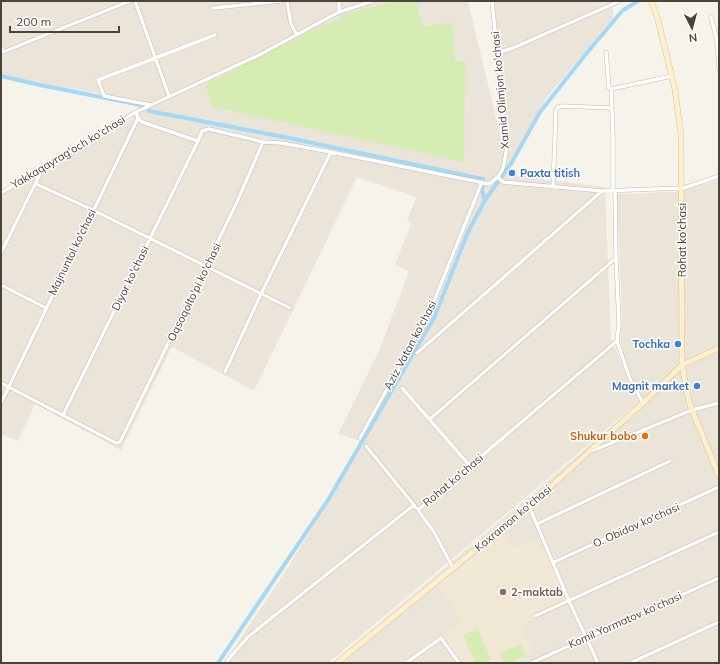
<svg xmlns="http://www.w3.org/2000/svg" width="720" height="664" viewBox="0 0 720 664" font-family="Mulish,sans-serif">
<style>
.residential{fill:#ebe4d9}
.education{fill:#f0e7d5}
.green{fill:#d5ecb2}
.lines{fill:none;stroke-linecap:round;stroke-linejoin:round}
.canal{stroke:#a5d8f5;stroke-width:4}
.street-casing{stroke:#c3baad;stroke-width:4.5}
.secondary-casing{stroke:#d9c599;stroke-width:6}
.street{stroke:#fff;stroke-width:3.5}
.secondary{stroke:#fff0cd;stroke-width:5}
.shop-dot{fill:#3f7fe0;stroke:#fff;stroke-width:1.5}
.food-dot{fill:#e8710a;stroke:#fff;stroke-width:1.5}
.education-dot{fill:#8d6e63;stroke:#fff;stroke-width:1.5}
.labels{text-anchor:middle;stroke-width:3;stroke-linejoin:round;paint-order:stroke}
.street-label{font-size:11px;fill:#4c4338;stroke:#fff}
.shop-label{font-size:11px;font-weight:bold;fill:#366cbe;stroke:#fff;text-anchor:end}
.food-label{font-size:11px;font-weight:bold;fill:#c56008;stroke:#fff;text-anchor:end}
.education-label{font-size:11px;font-weight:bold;fill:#785e54;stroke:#fff;text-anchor:start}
</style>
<rect width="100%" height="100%" fill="#f6f3eb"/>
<path class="residential" d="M1,1H468L506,160L509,144L494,1H623L612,7L614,17L548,96L534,119L513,159L508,166L510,175L605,187L611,339L639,402L328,663H224L289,566L364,442L338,434L379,351L409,271L395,265L411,223L407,221L416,197L357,177L254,391L172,347L121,450L35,404L18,441L1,434V193L131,120L142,101L26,81L1,74Z
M719,180V663H332L640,403L627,366L620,340L622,318L617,194L676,192Z"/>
<path class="education" d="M504,531L512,548L540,538L566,600L533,614L536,618L521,625L534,652L511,663H463L442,635L461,621L438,585Z"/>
<path class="green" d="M398,1H416L422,26L452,23L455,61H465L464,162L213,107L205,85L272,50L354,11Z
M477,628L491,659L482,663H476L463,635Z
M521,644L526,655L508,663H504L500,654Z"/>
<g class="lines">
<path class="canal" d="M1,76L40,85L141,105
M149,111L289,138L483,179V180
M483,184L482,191L485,200
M218,663L328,500L434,318L468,232L485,200L512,162L540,112L586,54L622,11L638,1"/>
<g class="street-casing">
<path id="street" d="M135,1L169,96
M287,1L291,24L297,35
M339,1V12
M213,8L282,1
M711,17L717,41L719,69
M1,46L3,52L130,1
M606,52L609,88L611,89L672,76
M497,53L513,48L620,1
M611,89L613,135V191
M151,105L104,96L98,80L215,35
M136,112L138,118L142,122L198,141L202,131L209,129L263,142L281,143L331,152L489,184C505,173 504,165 507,146L492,1
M498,177L503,182L602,191L681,188
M36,184L93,210L290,308
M553,187L556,110L558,107L562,106L612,108
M681,189L719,176
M615,191L616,258L619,323L617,341L630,379L643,403
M1,193L136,112L259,55L339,12L373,1
M1,253L43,168
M1,285L46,308
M417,353L602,191
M225,372L261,294L331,152
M1,383L116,443L120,442L238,200L263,142
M402,388L470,466
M1,403L138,118
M63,415L198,141
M430,419L616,258
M360,438L430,311L482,182
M366,446L418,510L434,532L453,568
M592,451L692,410L719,403
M529,506L569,601L598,663
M418,510L617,341
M537,524L670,461
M554,562L719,487
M535,616L719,532
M226,663L232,655L249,636L414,505
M406,663L441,638L459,663
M531,663L719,578
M630,663L719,622"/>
</g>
<g class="secondary-casing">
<path id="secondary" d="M651,1L657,16L675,90L681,135L682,365L689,402L719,476
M337,663L529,506L643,403L682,365L719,348"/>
</g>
<use href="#street" class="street"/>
<use href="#secondary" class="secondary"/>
</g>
<g class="shop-dot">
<circle cx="512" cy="173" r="4"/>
<circle cx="678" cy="344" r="4"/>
<circle cx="697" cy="386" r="4"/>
</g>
<circle class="food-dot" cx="645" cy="436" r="4"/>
<circle class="education-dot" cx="503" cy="592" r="4"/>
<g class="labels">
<g class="street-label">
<text transform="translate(500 90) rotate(-95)" y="4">Xamid Olimjon ko'chasi</text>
<text transform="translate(68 152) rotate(-31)" y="4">Yakkaqayrag'och ko'chasi</text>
<text transform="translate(682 240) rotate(-90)" y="4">Rohat ko'chasi</text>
<text transform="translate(72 252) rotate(-64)" y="4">Majnuntol ko'chasi</text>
<text transform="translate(130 278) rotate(-64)" y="4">Diyor ko'chasi</text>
<text transform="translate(194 292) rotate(-64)" y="4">Oqsoqolto'pi ko'chasi</text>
<text transform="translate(410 345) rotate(-62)" y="4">Aziz Vatan ko'chasi</text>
<text transform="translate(453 480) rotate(-40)" y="4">Rohat ko'chasi</text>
<text transform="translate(513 518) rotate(-40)" y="4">Kaxramon ko'chasi</text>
<text transform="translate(636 525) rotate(-24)" y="4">O. Obidov ko'chasi</text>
<text transform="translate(625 620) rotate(-24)" y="4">Komil Yormatov ko'chasi</text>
</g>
<g class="shop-label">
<text x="520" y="177" text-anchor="start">Paxta titish</text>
<text x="670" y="348">Tochka</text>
<text x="689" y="390">Magnit market</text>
</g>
<g class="food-label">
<text x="637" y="440">Shukur bobo</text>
</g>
<g class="education-label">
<text x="511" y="596">2-maktab</text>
</g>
</g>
<rect width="720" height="664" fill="none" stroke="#4c4338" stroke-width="4"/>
<g transform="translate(692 28) rotate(174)" stroke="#ffffff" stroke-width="3" paint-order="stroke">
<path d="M0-3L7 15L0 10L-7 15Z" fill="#4c4338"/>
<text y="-6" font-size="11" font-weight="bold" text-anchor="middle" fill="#4c4338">N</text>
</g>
<path d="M10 26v6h109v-6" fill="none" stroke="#4c4338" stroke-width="2"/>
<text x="16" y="26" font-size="12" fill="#4c4338" stroke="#ffffff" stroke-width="3" paint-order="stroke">200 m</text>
</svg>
